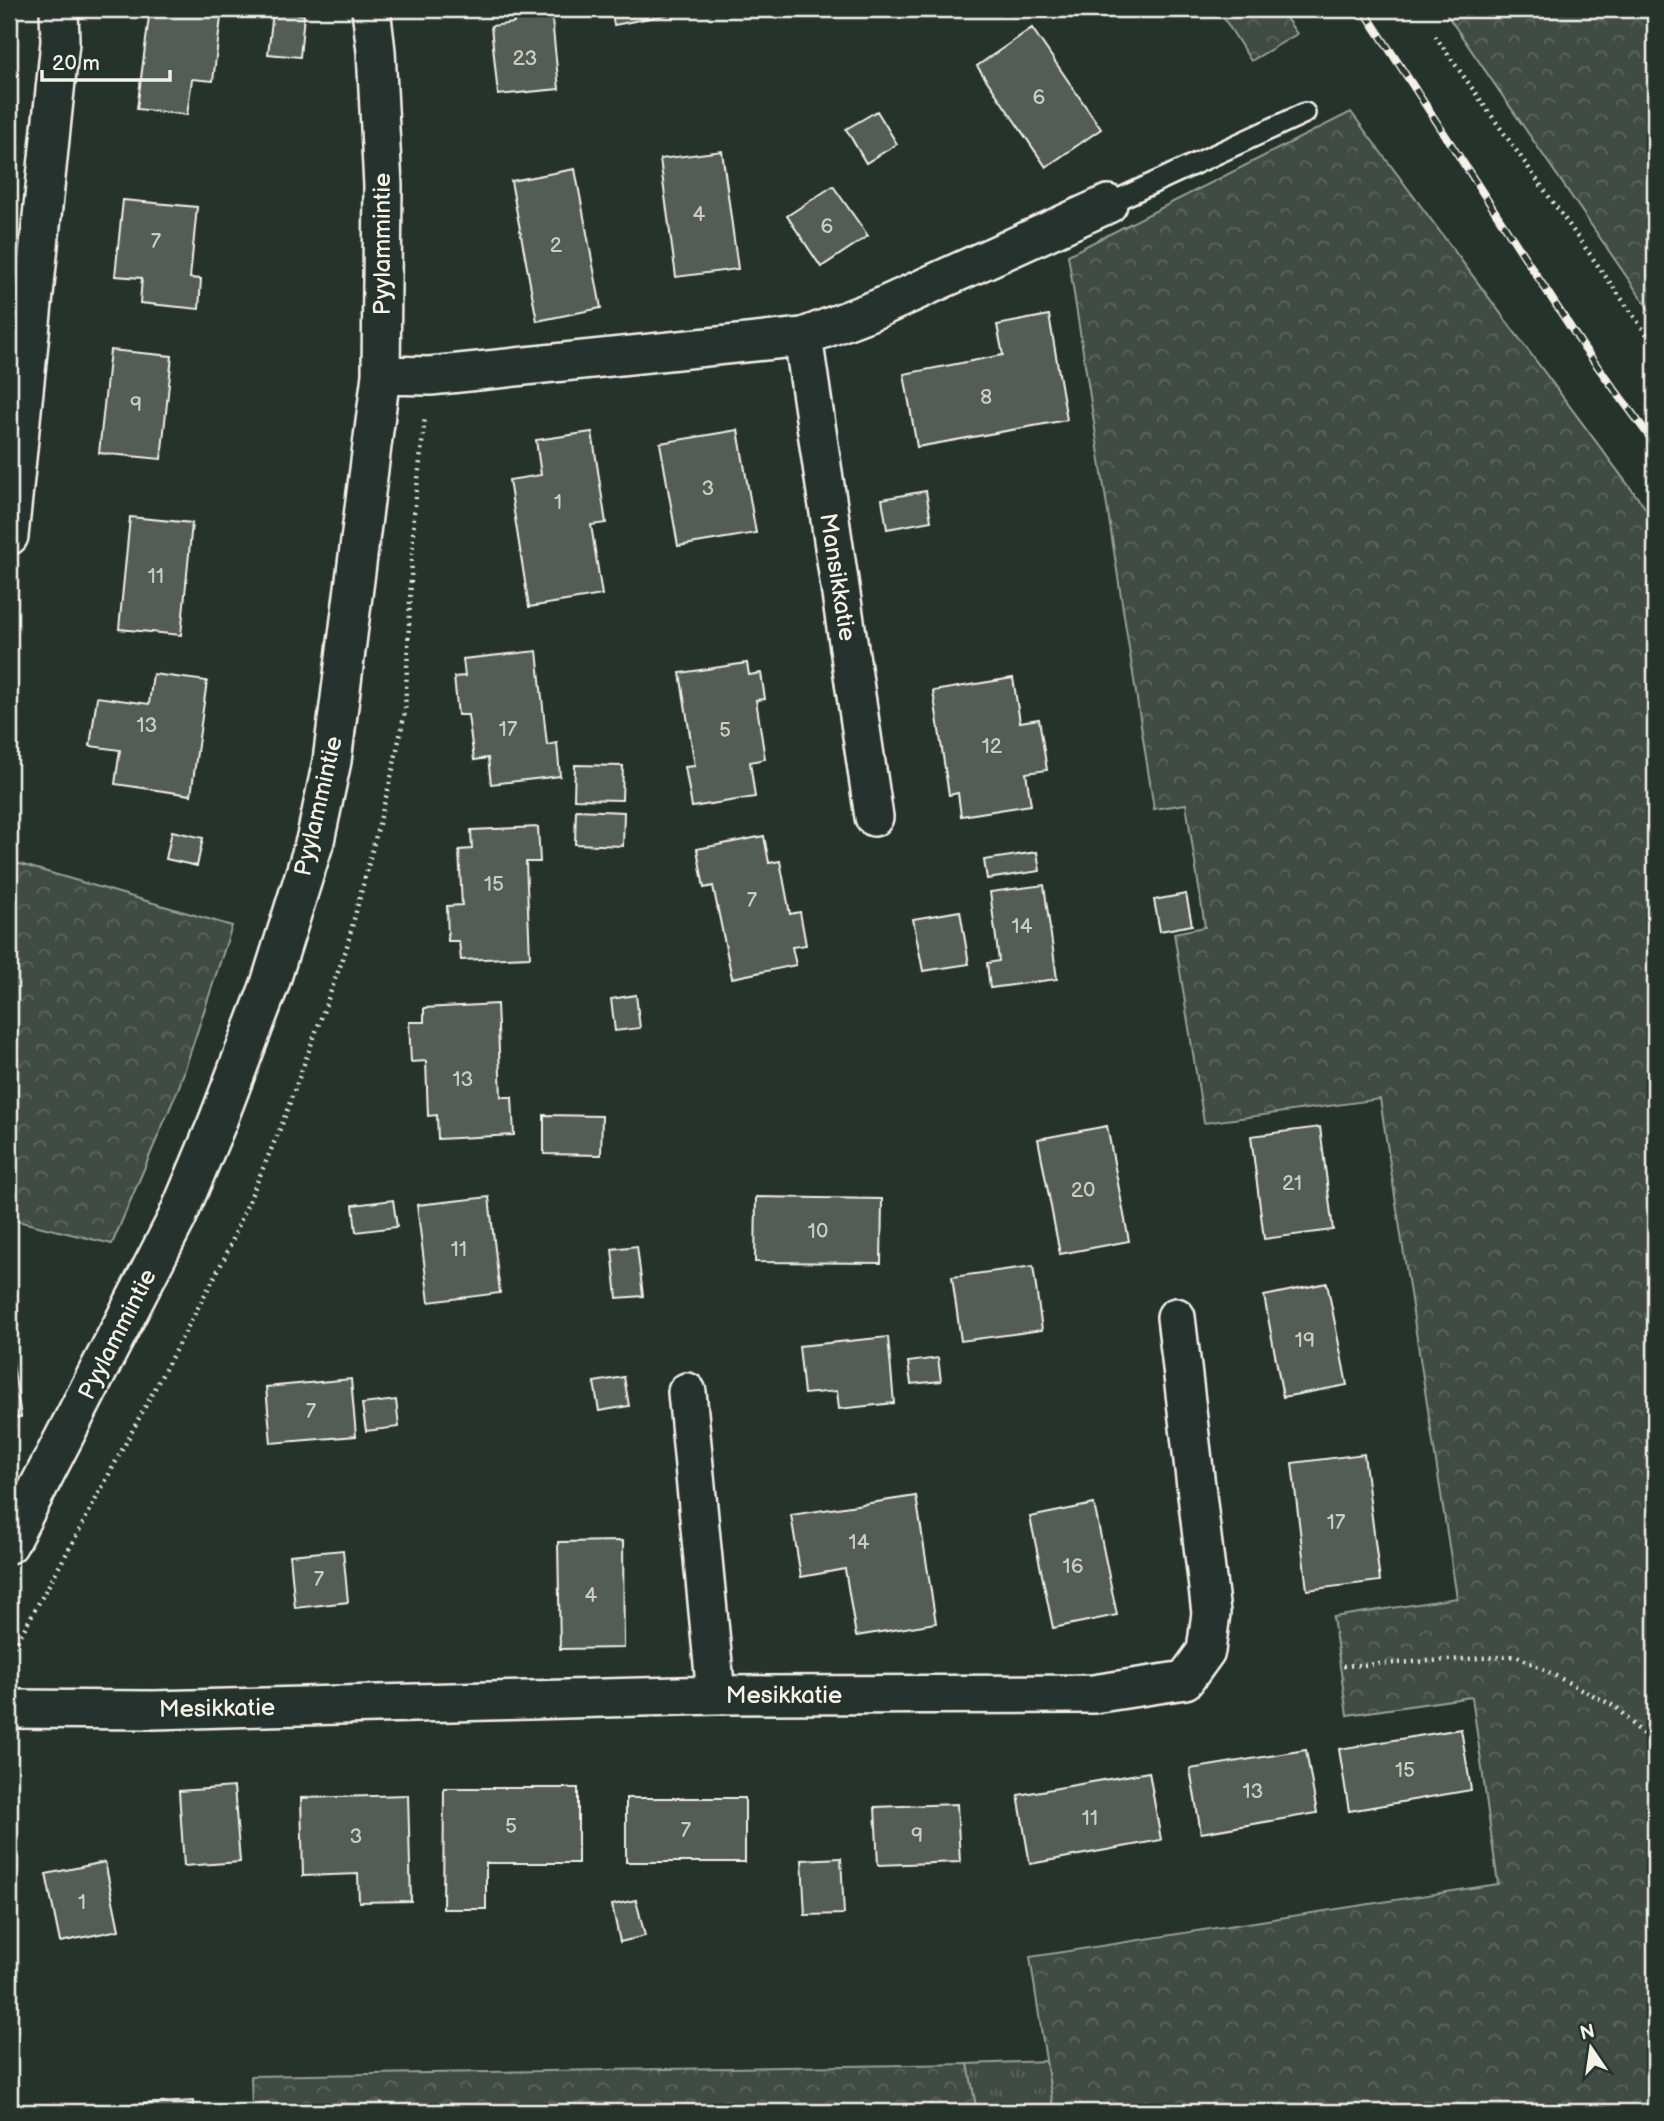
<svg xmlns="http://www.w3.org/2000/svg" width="1664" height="2121" viewBox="0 0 1664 2121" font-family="'Balsamiq Sans',sans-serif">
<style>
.grass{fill:url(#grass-tufts);stroke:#9a9e96;stroke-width:2}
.forest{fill:url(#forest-crowns);stroke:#9a9e96;stroke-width:2}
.building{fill:#525c55;stroke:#f4f1e8;stroke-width:2}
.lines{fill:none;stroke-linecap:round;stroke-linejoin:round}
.service-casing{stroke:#f4f1e8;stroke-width:24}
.minor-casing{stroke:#f4f1e8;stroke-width:42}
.path{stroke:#f4f1e8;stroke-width:4.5;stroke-dasharray:2 5;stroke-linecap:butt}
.service{stroke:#26332d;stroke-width:19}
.minor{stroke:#26332d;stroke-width:37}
.rail-casing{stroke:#f4f1e8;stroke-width:8}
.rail{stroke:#26332d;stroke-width:5;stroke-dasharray:16;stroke-linecap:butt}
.labels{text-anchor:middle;stroke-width:5;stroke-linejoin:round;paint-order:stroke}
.number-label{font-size:21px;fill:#ccccc3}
.street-label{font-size:24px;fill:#f4f1e8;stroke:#26332d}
</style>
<defs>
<pattern id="grass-tufts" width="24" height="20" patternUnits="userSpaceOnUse" patternTransform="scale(1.75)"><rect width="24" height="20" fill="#414b45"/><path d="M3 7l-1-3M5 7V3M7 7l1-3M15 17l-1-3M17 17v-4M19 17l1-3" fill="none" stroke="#5d6560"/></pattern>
<pattern id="forest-crowns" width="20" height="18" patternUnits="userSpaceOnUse" patternTransform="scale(1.75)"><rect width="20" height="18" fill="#414b45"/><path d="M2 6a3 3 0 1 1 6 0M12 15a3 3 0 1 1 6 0" fill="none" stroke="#5d6560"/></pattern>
</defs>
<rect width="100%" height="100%" fill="#26332d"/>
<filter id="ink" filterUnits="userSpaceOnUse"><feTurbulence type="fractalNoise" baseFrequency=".0143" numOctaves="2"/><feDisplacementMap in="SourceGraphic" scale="14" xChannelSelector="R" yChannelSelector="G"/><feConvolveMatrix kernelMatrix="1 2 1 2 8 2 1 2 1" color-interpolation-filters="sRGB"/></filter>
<g filter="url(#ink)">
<path class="grass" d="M1046,2061L1054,2112H977L968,2064Z"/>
<path class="forest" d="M1218,9H1280L1297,34L1251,61Z
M1443,9H1655V318Z
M1351,112L1655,521V2112H1054L1030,1957L1498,1884L1472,1697L1347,1715L1333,1617L1457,1598L1380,1099L1204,1123L1174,933L1205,927L1186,804L1154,809L1068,255Z
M13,862L232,926L179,1087L112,1244L9,1219V873Z
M968,2064L977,2112H252L251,2076Z"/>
<path class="building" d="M150,9L222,10L213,81L192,79L187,115L137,109Z
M513,9H551L559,89L498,95L491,26L514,23Z
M611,9H696L614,25Z
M273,12L304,15L300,57L268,54Z
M1032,28L1101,129L1046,167L977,66Z
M877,111L897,144L866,163L846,129Z
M722,151L738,269L676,277L660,159Z
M575,169L601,308L537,321L511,181Z
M833,186L868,236L821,267L787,216Z
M123,200L197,207L190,278L201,279L199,309L140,303L142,278L115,276Z
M1049,315L1067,420L917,447L904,374L1003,355L997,325Z
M110,350L172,356L161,459L99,453Z
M738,430L756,533L678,546L660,443Z
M592,432L606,523L591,525L602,595L529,607L509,480L541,475L536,440Z
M926,491L931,521L887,529L882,499Z
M130,517L192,523L181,635L119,629Z
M537,651L547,745L557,743L560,776L491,784L488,758L474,760L468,715H458L454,677L465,676L463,659Z
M747,663L749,675L761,673L765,699L756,700L765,759L750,762L755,797L692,807L685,767L695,766L680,673Z
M153,674L207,681L191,795L115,784L120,750L90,746L97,697L149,704Z
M1013,678L1020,722L1039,719L1047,770L1026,773L1031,805L961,816L958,793L949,795L933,691Z
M575,765L623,766L622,800L574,799Z
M576,810L624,812L623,846L575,844Z
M538,827L540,862H526L530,957L461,960L459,941H448L447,906L462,905L459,850L472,849L471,830Z
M172,831L203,838L197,866L166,859Z
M764,836L769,863L780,861L790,914L800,912L806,945L792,947L796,965L732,978L713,886L704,888L697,849Z
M1037,852L1040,871L987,879L984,860Z
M1044,885L1057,979L990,988L987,963L999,961L990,892Z
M1186,894L1192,925L1160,931L1154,900Z
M960,911L969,964L923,971L913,919Z
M636,995L640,1028L615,1031L611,999Z
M497,1004L501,1097H512L514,1135L438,1139L437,1115L428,1116L426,1061L411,1062L409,1022H424V1008Z
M544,1115L602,1116L601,1155L544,1154Z
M1107,1126L1129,1241L1060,1254L1038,1139Z
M1320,1127L1333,1230L1264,1239L1251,1136Z
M489,1197L500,1293L429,1302L417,1205Z
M756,1197L882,1199L881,1263L755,1262Z
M393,1200L397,1227L356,1232L353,1205Z
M637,1246L643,1296L617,1298L612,1249Z
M1033,1266L1042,1330L961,1341L952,1277Z
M1327,1283L1347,1385L1283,1397L1264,1296Z
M9,1337L21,1417L9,1419Z
M888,1337L894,1403L839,1409L837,1391L804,1394L799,1346Z
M938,1358L941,1381L911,1384L908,1362Z
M624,1377L629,1406L599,1411L594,1382Z
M351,1379L356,1436L271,1443L266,1387Z
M396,1400L399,1427L366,1431L362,1404Z
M1364,1454L1380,1581L1307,1590L1292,1463Z
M916,1496L936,1623L856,1636L845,1569L801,1577L791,1515Z
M1094,1504L1117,1615L1053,1628L1030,1517Z
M623,1541L624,1648L560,1649L558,1542Z
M343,1550L348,1602L295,1608L290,1555Z
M1461,1729L1471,1790L1349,1811L1339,1749Z
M1306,1750L1317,1813L1201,1833L1190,1769Z
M1149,1772L1161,1840L1030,1864L1018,1795Z
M234,1787L240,1862L184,1866L179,1791Z
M444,1788H578V1863H486V1909H443Z
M408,1795L411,1901L359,1902L358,1874L303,1876L301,1798Z
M626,1798H745V1862H626Z
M957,1804L960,1862L878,1865L875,1807Z
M841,1858L844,1914L805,1915L802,1860Z
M105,1862L119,1930L60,1942L46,1874Z
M636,1900L645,1936L620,1942L612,1905Z
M193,2101L194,2112H141V2104Z"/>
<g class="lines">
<g class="service-casing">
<path id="service" d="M1108,204L1305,113"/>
</g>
<g class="minor-casing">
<path id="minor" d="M803,337L874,817
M381,375L430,376L803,337L879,308L1108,204
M9,536L60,42L59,9
M687,1392L716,1695
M9,1544L177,1218L217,1123L270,984L315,841L332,761L381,375L383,186L376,51L371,9
M9,1709L154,1710L716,1695L1093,1694L1185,1680L1206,1651L1211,1613L1176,1317"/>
</g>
<path class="path" d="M1435,36L1655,346
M9,1660L14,1647L73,1542L225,1257L282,1124L346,950L391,778L405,712L414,514L425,417
M1343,1666L1517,1656L1616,1707L1655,1746"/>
<use href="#service" class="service"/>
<use href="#minor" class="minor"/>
<g class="rail-casing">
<path id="rail" d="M1363,9L1584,348L1655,444"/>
</g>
<use href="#rail" class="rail"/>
</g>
</g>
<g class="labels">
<g class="number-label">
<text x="525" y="65">23</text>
<text x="1039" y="104">6</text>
<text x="699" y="221">4</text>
<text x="827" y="233">6</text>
<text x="156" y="248">7</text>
<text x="556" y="252">2</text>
<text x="986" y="404">8</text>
<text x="136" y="411">9</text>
<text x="708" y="495">3</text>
<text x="558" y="509">1</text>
<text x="156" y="583">11</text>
<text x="147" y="732">13</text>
<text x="508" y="736">17</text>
<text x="725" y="737">5</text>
<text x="992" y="753">12</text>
<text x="494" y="891">15</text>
<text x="752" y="907">7</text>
<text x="1022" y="933">14</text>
<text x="463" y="1086">13</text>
<text x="1292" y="1190">21</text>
<text x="1083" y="1197">20</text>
<text x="818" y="1238">10</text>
<text x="459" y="1256">11</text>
<text x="1305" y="1347">19</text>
<text x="311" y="1418">7</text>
<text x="1336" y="1529">17</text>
<text x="859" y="1549">14</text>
<text x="1073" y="1573">16</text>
<text x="319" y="1586">7</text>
<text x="591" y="1602">4</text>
<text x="1405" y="1777">15</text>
<text x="1253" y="1798">13</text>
<text x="1090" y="1825">11</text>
<text x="511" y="1833">5</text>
<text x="686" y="1837">7</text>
<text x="917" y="1842">9</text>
<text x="356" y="1843">3</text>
<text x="82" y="1909">1</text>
</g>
<g class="street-label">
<text transform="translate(382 244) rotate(-90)" y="8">Pyylammintie</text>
<text transform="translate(838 577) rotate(81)" y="8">Mansikkatie</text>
<text transform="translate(318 806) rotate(-77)" y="8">Pyylammintie</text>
<text transform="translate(117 1334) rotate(-63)" y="8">Pyylammintie</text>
<text x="784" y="1703">Mesikkatie</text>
<text transform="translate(217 1708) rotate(-1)" y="8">Mesikkatie</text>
</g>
</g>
<rect width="1664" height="2121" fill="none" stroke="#26332d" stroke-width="35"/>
<rect x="18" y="18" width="1629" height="2086" fill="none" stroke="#f4f1e8" stroke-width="2.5" filter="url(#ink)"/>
<g transform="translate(1591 2048) rotate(347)" stroke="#26332d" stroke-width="5" paint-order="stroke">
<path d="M0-5L12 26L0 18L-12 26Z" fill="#f4f1e8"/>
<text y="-10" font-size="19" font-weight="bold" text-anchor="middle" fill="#f4f1e8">N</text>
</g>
<path d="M42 70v10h128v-10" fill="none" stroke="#f4f1e8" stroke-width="3.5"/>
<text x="52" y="70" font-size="21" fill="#f4f1e8" stroke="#26332d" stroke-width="5" paint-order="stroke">20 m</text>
</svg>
